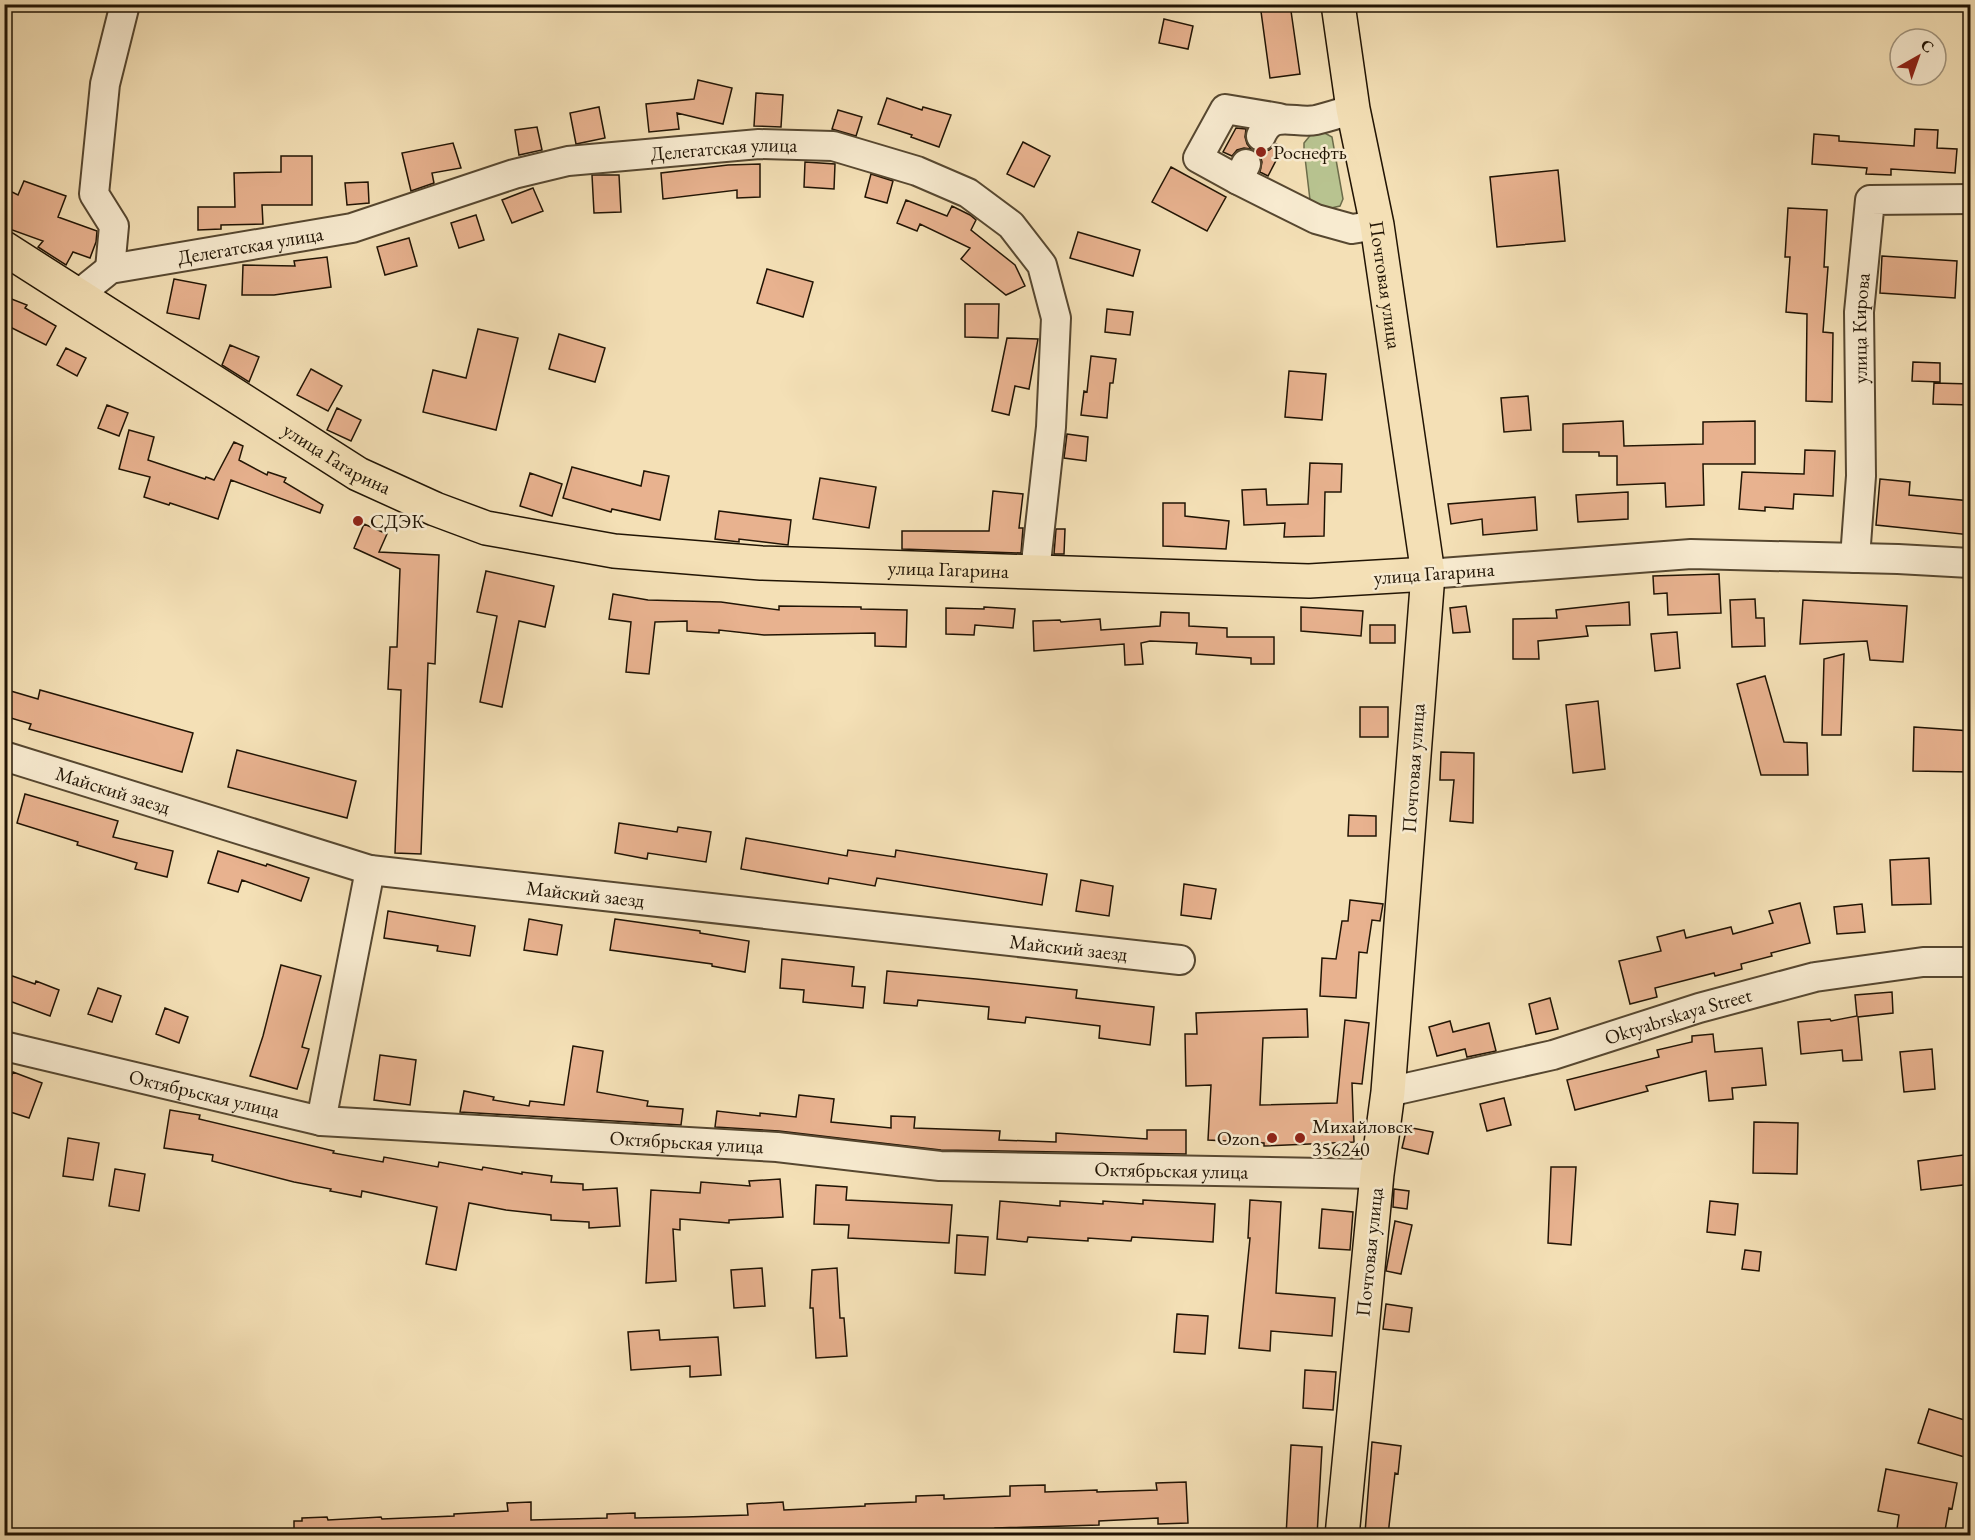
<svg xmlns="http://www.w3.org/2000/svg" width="1975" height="1540" viewBox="0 0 1975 1540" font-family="'EB Garamond',serif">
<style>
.green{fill:#b8c390;stroke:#6c6c4a;stroke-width:1.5}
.building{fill:#e8b28f;stroke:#211404;stroke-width:1.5}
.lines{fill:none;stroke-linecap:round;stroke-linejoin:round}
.minor-casing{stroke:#564730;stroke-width:32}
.major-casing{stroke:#211404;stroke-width:36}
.minor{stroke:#f8ebd0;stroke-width:28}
.major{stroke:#f4e0b6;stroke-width:33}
.poi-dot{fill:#8f2418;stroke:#f8ebd0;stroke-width:2}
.labels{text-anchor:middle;stroke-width:5;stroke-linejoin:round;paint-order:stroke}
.street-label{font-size:20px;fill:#211404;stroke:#f8ebd0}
.poi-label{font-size:20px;fill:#211404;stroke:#f8ebd0;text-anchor:start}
</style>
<rect width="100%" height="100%" fill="#f4e0b6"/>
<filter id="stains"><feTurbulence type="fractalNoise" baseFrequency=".00333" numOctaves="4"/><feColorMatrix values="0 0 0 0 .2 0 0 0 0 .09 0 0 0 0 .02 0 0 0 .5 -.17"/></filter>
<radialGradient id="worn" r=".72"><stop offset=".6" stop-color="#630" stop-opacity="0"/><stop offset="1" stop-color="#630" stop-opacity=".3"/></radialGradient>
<path class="green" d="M1321,131L1332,137L1343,199L1340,206L1327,209L1314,206L1310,200L1304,149V143L1313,132Z"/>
<path class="building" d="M1260,4H1290L1300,74L1270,78Z
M1164,19L1193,26L1188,49L1159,43Z
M698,80L732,88L723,124L677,113L679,129L649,132L646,104L694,99Z
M756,93L783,95L781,127L754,126Z
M887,98L922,110L923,107L951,115L939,147L911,137L912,135L878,124Z
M599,107L605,138L576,144L570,113Z
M838,110L862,117L856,136L832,129Z
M537,127L542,150L519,155L515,130Z
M1236,128L1246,129L1245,137L1247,144L1251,149L1244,148L1237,150L1232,156L1223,152Z
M1915,129L1938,130L1937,148L1957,149L1955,173L1891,169V175L1866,174L1867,168L1812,164L1814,134L1839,136V141L1914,146Z
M1023,142L1050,156L1034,187L1007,174Z
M453,143L461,168L432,173L434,183L411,191L402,153Z
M1276,144L1283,147L1268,176L1260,172L1262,162L1260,155L1256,151L1262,152L1269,150Z
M281,156H312V205H262L263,224L221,225V229L198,230V207H235L234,173L281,172Z
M805,162L835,164L834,189L804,187Z
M760,164V197L737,198V190L663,199L661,173L728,165Z
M1171,167L1226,197L1207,231L1152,202Z
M1558,170L1565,241L1497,247L1490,177Z
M871,174L893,181L887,203L865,197Z
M592,175H619L621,212L594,213Z
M24,181L66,196L58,217L97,231L96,242L90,258L73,252L66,265L38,247L43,241L4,227V188L18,195Z
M368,182L369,203L347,205L345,183Z
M533,188L543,211L512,223L502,200Z
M906,200L947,216L952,206L970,215L976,220L971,230L1015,265L1025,286L1006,295L961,259L970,248L920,224L917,231L897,223Z
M1788,208L1827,210L1824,267H1828L1823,332L1833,333L1832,402L1806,401L1807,314L1786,312L1790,257H1785Z
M476,215L484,240L459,248L451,223Z
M1078,232L1140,250L1133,276L1070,258Z
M409,238L417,266L385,275L377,247Z
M1882,256L1957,261L1955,298L1880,293Z
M327,257L331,287L274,295H242L243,265L295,266L294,261Z
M767,269L813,282L803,317L757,303Z
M174,279L206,285L199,319L167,313Z
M4,296L27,305L25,308L56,326L46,345L4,324Z
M965,304H999L998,338L965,337Z
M1107,309L1133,312L1130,335L1105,332Z
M478,329L518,338L496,430L423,412L433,370L466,378Z
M559,334L605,348L595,382L549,369Z
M1007,338L1038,339L1029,389L1015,386L1009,415L992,411Z
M230,345L259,357L249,382L222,365Z
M66,348L86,358L77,376L57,365Z
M1091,356L1116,359L1113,383H1110L1107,418L1081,415L1084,391L1087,392Z
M1913,362L1940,363V382L1912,381Z
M311,369L342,386L328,411L297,395Z
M1289,371L1326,374L1322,420L1285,417Z
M1934,383L1971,384V405L1933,404Z
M1528,396L1531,430L1504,432L1501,398Z
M107,405L128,413L119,436L98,428Z
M337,408L361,420L351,441L327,430Z
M1623,421L1624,446L1703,444V422L1755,421V464H1703L1704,505L1666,507L1665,483L1617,485V456H1599V452H1563V424Z
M129,430L154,437L148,460L205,479L206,477L214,480L234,442L243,446L239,460L267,475L268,472L286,478L284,482L323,505L320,513L231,480L218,519L170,503L169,505L144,497L150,477L119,469Z
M1067,434L1088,437L1086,461L1064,458Z
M1805,450L1835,451L1833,496L1794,494L1793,509L1765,507V511L1739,509L1742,472L1804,474Z
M1310,463L1342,464L1341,492H1325L1324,536L1284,537L1285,523L1244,525L1242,490L1266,489L1267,505L1308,504Z
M572,467L641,486L644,471L669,476L660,520L612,509L611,512L563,498Z
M530,473L562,484L552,516L520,506Z
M820,478L876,487L869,528L813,519Z
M1880,479L1910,482L1909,495L1971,501V535L1876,525Z
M993,491L1023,494L1019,528H1023L1021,553L902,549V531H989Z
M1628,492V519L1578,522L1576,495Z
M1535,497L1537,530L1483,535L1482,519L1451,524L1448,504Z
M1163,503H1185V516L1229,521L1226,549L1163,546Z
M719,511L791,520L788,545L739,539V542L715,539Z
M364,524L387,534L379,552L439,555L435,664L428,663L421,854L395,853L401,690L388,689L390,647H397L400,569L354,548Z
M1056,529H1065L1064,554H1054Z
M486,571L554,586L545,627L519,621L502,707L480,702L497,616L477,612Z
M1719,574L1721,613L1668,615L1667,593L1654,594L1653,576Z
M613,594L648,600L721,602L779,610V606L861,607V609L907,610L906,647L875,646V633L764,635L719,630V633L687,631V621L655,622L649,674L626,672L631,622L609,619Z
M1755,599L1756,618H1764L1765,646L1732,647L1730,600Z
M1803,600L1907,606L1903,662L1870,660L1867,641L1800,644Z
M1629,602L1630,625L1586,626L1588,636L1538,641L1539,659H1513V619L1557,618L1556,610Z
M1466,606L1470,632L1453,633L1450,608Z
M984,607L1015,609L1013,628L975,625L974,635L946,634V608L984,609Z
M1301,607L1363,611L1361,636L1301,631Z
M1161,612L1189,613V626L1227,628V637H1274V664H1251V658L1196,654L1197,643L1150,641L1141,643L1143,664L1125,665L1124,644L1034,651L1033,621L1060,620L1061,622L1100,619L1101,630L1160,626Z
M1370,625H1395V643H1370Z
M1677,632L1680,668L1655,671L1651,634Z
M1844,654L1841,735H1822L1824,659Z
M1765,676L1784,742L1807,743L1808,775H1761L1737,684Z
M4,689L38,699L40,690L193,733L182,772L29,729L31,724L4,716Z
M1598,701L1605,769L1573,773L1566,705Z
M1360,707H1388V737H1360Z
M1914,727L1971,731V772L1913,771Z
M237,750L356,781L347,818L228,787Z
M1441,752L1474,753L1473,823L1450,821L1454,780H1440Z
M25,794L118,821L113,837L173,851L167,877L135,869L137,863L77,845L78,842L17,823Z
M1349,815L1376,816V836H1348Z
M619,823L677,832L678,827L711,832L706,862L648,853L647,859L615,853Z
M746,838L847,856L848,850L895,857L896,850L1047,874L1042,905L877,878L875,886L829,878L828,884L741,869Z
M218,851L266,866L267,864L309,878L301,901L242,880L238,892L208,883Z
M1929,858L1931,904L1892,905L1890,860Z
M1081,880L1113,886L1109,916L1076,911Z
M1184,884L1216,889L1211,919L1181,915Z
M1350,900L1383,904L1380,921L1372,920L1367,953L1359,952L1356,998L1320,996L1322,958L1336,959L1342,921H1348Z
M1800,903L1810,943L1771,953L1772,956L1741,964L1742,969L1715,976L1714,973L1655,988L1657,997L1630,1004L1619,961L1661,951L1657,937L1684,930L1686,938L1731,927L1733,934L1773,923L1769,911Z
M1862,904L1865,932L1837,934L1834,907Z
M388,911L475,926L470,956L437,951L438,946L384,938Z
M529,919L562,925L557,955L524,950Z
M615,919L700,931V933L749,941L745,972L712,966V964L610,950Z
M782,959L854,967L852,986L865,987L863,1008L803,1002L804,990L780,988Z
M281,965L321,976L302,1047L309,1049L297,1089L250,1076L263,1036Z
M887,971L976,979L1077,990L1076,998L1154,1007L1150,1045L1099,1038L1100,1026L1026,1017L1025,1023L988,1019L989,1007L918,1000L917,1006L884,1003Z
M4,973L35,984L36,981L59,990L50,1016L4,999Z
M98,988L121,996L112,1022L88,1014Z
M1892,992L1893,1013L1858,1017L1862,1060L1843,1061L1842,1050L1801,1054L1798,1022L1830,1019L1831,1021L1857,1016L1855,995Z
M1550,998L1558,1029L1536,1034L1529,1004Z
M165,1008L188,1017L179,1043L156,1034Z
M1307,1009L1308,1037L1263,1038L1260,1105L1337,1103L1345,1020L1369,1023L1362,1084L1352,1083L1354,1142L1264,1146V1143L1208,1140L1211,1085L1186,1086L1185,1034H1197L1196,1013Z
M1450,1021L1453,1032L1489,1023L1496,1051L1467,1057L1465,1049L1437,1056L1429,1027Z
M1713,1034L1715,1052L1762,1048L1766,1085L1732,1088L1733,1099L1709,1101L1706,1071L1646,1086L1648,1091L1575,1110L1567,1080L1659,1057L1657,1050L1692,1042V1036Z
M573,1046L603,1051L597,1092L648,1101L647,1106L683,1109L681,1125L460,1112L464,1091L494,1097L493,1100L529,1106L530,1101L564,1105Z
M1932,1049L1935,1089L1904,1092L1900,1052Z
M380,1055L416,1060L410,1105L374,1100Z
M13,1072L42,1083L29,1118L4,1110V1095Z
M799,1095L834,1099L831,1122L891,1128V1116L915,1117L914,1128L1000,1131L999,1140L1056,1142V1133L1147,1139V1130H1186V1154L941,1150L779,1131L715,1127L717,1111L760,1116V1113L796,1117Z
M1504,1098L1511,1125L1487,1131L1480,1104Z
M170,1110L200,1115L199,1119L334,1151L333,1153L383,1162L384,1157L438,1167L439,1162L482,1170L483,1167L522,1174V1172L552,1176L551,1182L583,1184V1190L617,1188L620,1226L589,1228V1222L551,1220V1215L506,1210L469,1203L456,1270L426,1264L437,1207L362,1191L361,1197L330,1191L331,1189L294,1182L212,1161L213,1155L164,1148Z
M1754,1122L1798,1123L1797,1174L1753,1173Z
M1407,1127L1433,1132L1428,1154L1402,1148Z
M68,1138L99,1143L93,1180L63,1176Z
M1971,1154V1184L1921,1190L1918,1161Z
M1551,1167H1576L1571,1245L1548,1243Z
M115,1169L145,1174L139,1211L109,1206Z
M780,1179L783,1217L729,1220V1223L680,1219V1230L673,1229L676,1281L646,1283L651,1190L700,1193L701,1182L750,1186L749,1181Z
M816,1185L847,1187L846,1200L952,1205L949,1243L848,1238L849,1225L814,1224Z
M1394,1189L1409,1191L1407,1209L1393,1207Z
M1143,1200L1215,1204L1213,1242L1132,1237L1131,1241L1088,1238V1241L1028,1237L1027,1242L997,1239L1000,1201L1060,1206V1201L1103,1204V1201L1143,1204Z
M1250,1200L1281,1202L1276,1293L1335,1298L1332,1336L1271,1331L1270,1351L1239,1348L1250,1238H1248Z
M1710,1201L1738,1204L1735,1235L1707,1232Z
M1322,1209L1353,1212L1350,1250L1319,1248Z
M1395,1221L1412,1225L1401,1274L1386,1271Z
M957,1235L988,1237L985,1275L955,1273Z
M1745,1250L1761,1252L1759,1271L1742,1269Z
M762,1268L765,1306L734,1308L731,1270Z
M837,1268L840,1318H844L847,1356L816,1358L813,1308H810L812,1270Z
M1386,1304L1412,1308L1409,1332L1383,1329Z
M1177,1314L1208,1316L1205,1354L1174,1352Z
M659,1330L660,1340L718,1337L721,1375L690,1377V1366L631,1370L628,1332Z
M1305,1370L1336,1372L1333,1410L1303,1408Z
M1929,1409L1971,1422V1459L1918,1443Z
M1372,1442L1401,1446L1398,1474L1395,1473L1388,1535L1365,1533Z
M1291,1445L1322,1447L1317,1536H1286Z
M1886,1469L1957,1483L1952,1509L1949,1508L1944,1536H1896L1899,1515L1878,1511Z
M1186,1482L1188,1523L1158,1524V1518L1099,1521V1525L995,1528V1531L865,1536H814V1533L766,1536H294V1521H302V1518L327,1517L328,1520L381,1517L382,1519L454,1516V1514L508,1511L507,1503L531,1502V1520L607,1518V1514L635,1513V1518L685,1517L748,1515L747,1504L783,1502L784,1510L865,1506V1504L916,1502V1496L944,1495V1499L1010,1496V1486L1045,1485V1492L1097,1490V1492L1157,1490L1156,1483Z"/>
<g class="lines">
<g class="minor-casing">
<g id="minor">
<path d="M1261,136C1272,109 1294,124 1316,120C1328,117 1341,113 1353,109"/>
<path d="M1246,164L1238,180L1316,219L1352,229L1377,225"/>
<path d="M1238,180L1198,158L1225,109L1279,118"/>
<path d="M110,269L114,226L94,194L105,84L125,4"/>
<path id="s1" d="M79,294L110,269L352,228L514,174L568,161L759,144L833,146L917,171L968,193L1011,225L1042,265L1056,318L1051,427L1035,572"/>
<path id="s2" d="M1855,558L1861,476L1859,312L1870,200L1970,199"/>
<path d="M1428,574L1691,554L1898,559L1970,563"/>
<path id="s3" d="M4,756L370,870L1180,960"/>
<path id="s4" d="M4,1046L321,1121L777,1147L940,1166L1377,1174"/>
<path id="s5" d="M1388,1092L1553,1055L1699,1008L1815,977L1923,962H1970"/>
<path d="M321,1121L370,870"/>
</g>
</g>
<g class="major-casing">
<g id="major">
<path id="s6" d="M1338,4L1353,109L1377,225L1428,574L1388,1092L1377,1174L1342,1536"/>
<path id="s7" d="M4,248L358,474L435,509L486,528L614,551L761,563L1309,581L1428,574"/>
</g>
</g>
<use href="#minor" class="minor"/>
<use href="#major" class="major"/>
</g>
<g class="poi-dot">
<circle cx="1261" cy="152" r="6"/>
<circle cx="358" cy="521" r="6"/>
<circle cx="1272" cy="1138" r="6"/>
<circle cx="1300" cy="1138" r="6"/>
</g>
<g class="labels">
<g class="street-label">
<text dy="7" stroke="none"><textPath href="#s1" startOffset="668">Делегатская улица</textPath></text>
<text dy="7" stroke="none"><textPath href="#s1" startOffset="182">Делегатская улица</textPath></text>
<text dy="7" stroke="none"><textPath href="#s6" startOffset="285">Почтовая улица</textPath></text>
<text dy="7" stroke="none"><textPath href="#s2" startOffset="230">улица Кирова</textPath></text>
<text dy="7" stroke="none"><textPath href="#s7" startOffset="394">улица Гагарина</textPath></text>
<text dy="7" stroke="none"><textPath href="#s7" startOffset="1024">улица Гагарина</textPath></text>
<text transform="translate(1434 573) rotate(-4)" y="7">улица Гагарина</text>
<text transform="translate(1413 768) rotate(-86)" y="7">Почтовая улица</text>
<text dy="7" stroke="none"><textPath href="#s3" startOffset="114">Майский заезд</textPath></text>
<text dy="7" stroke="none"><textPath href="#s3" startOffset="600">Майский заезд</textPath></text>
<text dy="7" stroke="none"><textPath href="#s3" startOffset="1086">Майский заезд</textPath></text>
<text dy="7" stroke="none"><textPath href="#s5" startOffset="300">Oktyabrskaya Street</textPath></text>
<text dy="7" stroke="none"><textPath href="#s4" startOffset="206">Октябрьская улица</textPath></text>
<text dy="7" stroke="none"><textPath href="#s4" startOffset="692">Октябрьская улица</textPath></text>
<text dy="7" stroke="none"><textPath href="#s4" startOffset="1178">Октябрьская улица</textPath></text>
<text transform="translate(1369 1252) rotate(-84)" y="7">Почтовая улица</text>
</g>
<g class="poi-label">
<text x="1273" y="159">Роснефть</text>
<text x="370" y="528">СДЭК</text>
<text x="1312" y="1133">Михайловск<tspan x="1312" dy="23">356240</tspan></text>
<text x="1260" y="1145" text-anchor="end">Ozon</text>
</g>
</g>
<rect width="1975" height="1540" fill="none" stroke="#f4e0b6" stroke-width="24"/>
<rect x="6" y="6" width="1963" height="1528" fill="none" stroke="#211404" stroke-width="3"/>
<rect x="12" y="12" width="1951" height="1516" fill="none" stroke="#211404" stroke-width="1.5"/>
<g transform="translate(1918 57) rotate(40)"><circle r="28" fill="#f8ebd0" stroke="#a2957e" stroke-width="1.5"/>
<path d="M0-4.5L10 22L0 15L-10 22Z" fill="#8f2418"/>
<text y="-9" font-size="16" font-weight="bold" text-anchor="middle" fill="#211404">С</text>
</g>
<rect width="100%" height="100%" filter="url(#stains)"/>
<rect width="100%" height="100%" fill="url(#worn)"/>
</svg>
